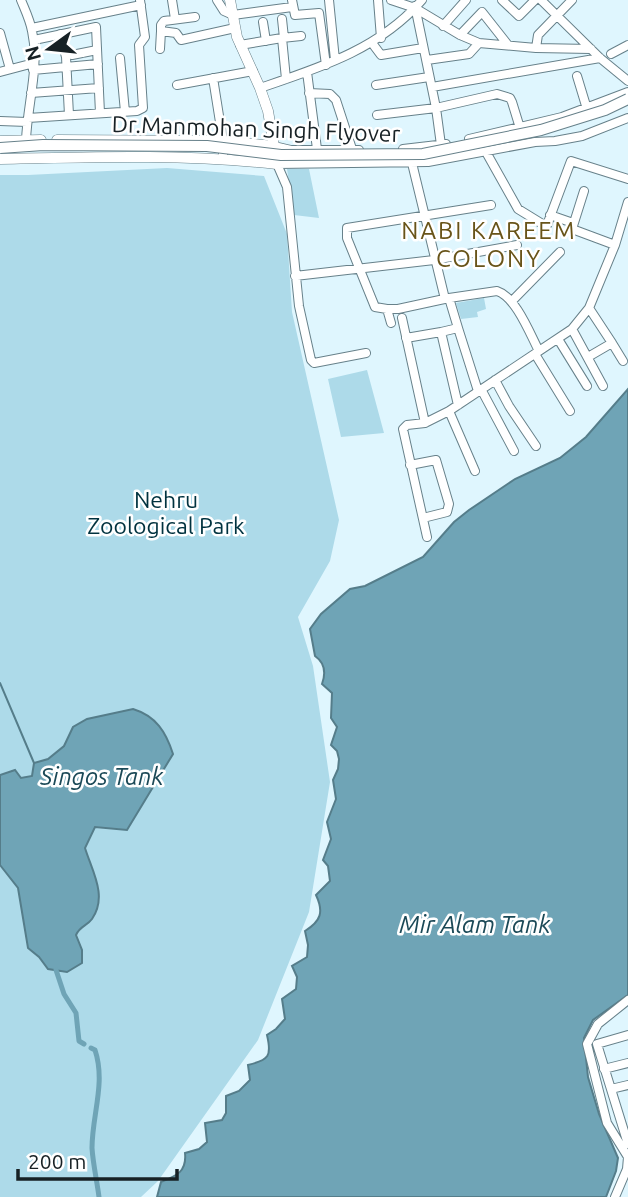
<svg xmlns="http://www.w3.org/2000/svg" width="628" height="1197" viewBox="0 0 628 1197" font-family="Ubuntu,sans-serif">
<style>
.green{fill:#addae9}
.water{fill:#6fa4b6;stroke:#557d8a;stroke-width:2}
.lines{fill:none;stroke-linecap:round;stroke-linejoin:round}
.stream{stroke:#557d8a;stroke-width:2}
.canal{stroke:#6fa4b6;stroke-width:5}
.minor-casing{stroke:#67818a;stroke-width:10}
.major-casing{stroke:#67818a;stroke-width:11}
.minor{stroke:#fff;stroke-width:8}
.major{stroke:#fff;stroke-width:10}
.highway-bridge-casing{stroke:#67818a;stroke-width:12;stroke-linecap:butt}
.highway-bridge{stroke:#fff;stroke-width:10}
.labels{text-anchor:middle;stroke-width:5;stroke-linejoin:round;paint-order:stroke}
.street-label{font-size:23px;fill:#172125;stroke:#fff}
.park-label{font-size:23px;fill:#00323f;stroke:#fff}
.neighbourhood-label{font-size:24px;letter-spacing:2px;fill:#685419;stroke:#fff}
.water-label{font-size:24px;font-style:italic;fill:#1b4957;stroke:#fff}
</style>
<rect width="100%" height="100%" fill="#dff6fe"/>
<path class="green" d="M167,168L264,176L287,234L292,312L339,520L330,561L298,617L313,666L330,782L309,912L258,1040L158,1181L141,1197H0V175H28Z
M287,169H309L319,218L294,215Z
M484,298L486,309L477,312L478,317L461,319L456,303Z
M367,370L384,433L341,437L328,379Z"/>
<path class="water" d="M628,389V995L593,1020L584,1038L588,1077L599,1114L618,1158L616,1171L606,1197H157L161,1182C176,1176 187,1172 185,1153L199,1149L207,1142L205,1123L222,1120L226,1113V1096L239,1091L250,1080L248,1065C269,1060 272,1056 267,1035L276,1029L285,1019L282,999L296,989L297,977L292,966L307,957L308,945L305,931C321,921 324,912 316,895L330,881L328,866L323,860L331,839L327,822L336,799L333,780L338,769L339,759L337,751L331,745L337,727L331,718L332,693L322,684C326,673 325,663 315,656L310,629L321,614L350,589L365,586L423,557L454,522L469,510L515,479L560,458L586,437Z
M133,709C156,716 166,732 173,754L127,830L95,827L85,848C92,871 108,896 92,919C87,926 80,926 76,935L82,950V963L67,972L48,969L39,957L28,948L18,888L0,865V775L15,770L21,778L32,776L34,763L48,759L64,746L73,727L87,719Z"/>
<g class="lines">
<path class="stream" d="M0,683L34,763"/>
<path class="canal" d="M56,970L64,994L76,1013L79,1041L84,1044
M91,1048L95,1050C106,1083 92,1115 92,1148C93,1164 97,1181 99,1197"/>
<g class="minor-casing">
<path id="minor" d="M21,0C25,10 30,20 32,31C40,67 27,105 26,141
M172,0L175,19
M217,0L224,11L233,15L292,7
M292,0L295,15L319,13L326,65
M329,0L335,60
M378,0L381,38
M391,0L415,8L460,35L479,43L536,48L591,49
M502,0L519,16L535,0
M541,0L600,58L628,81
M415,6L436,108L441,145
M282,19L284,38
M263,22L266,41
M443,26L466,0
M32,28L141,5
M161,31V25L164,21L195,17
M0,33L10,69
M60,34L66,57L69,115
M460,35L482,12L508,45
M282,38L301,36
M34,40L96,27L100,113
M372,43L381,55L423,48
M240,45L282,38L286,79
M536,48L538,35L572,0
M160,49L161,31L176,33L181,40L235,28
M611,54L628,45
M72,55L97,50
M120,58L125,112
M427,60L469,54L479,43
M33,70L98,64
M0,72L34,63
M307,72L317,149
M577,76L587,109
M213,78L223,141V158
M177,85L253,71
M376,85L429,77
M432,87L600,58
M260,88C319,68 380,49 422,0
M31,93L99,88
M309,93L330,94L336,100L352,149
M377,115L436,108L497,94L510,98L512,102L520,128
M28,118L137,111L143,108L139,45L145,37L140,0
M0,121L27,122
M469,139L562,117L628,92
M274,146L291,150H359
M403,149L446,144
M486,152L518,209L544,225H547L571,161L628,179
M411,159L445,299
M277,164L428,162L535,142L555,141L582,136L628,118
M277,164L287,187L299,306L311,360L314,363L366,353
M584,191L572,229L615,245
M550,215L573,223
M295,276L434,260L517,245
M449,298L458,328L441,332L458,405
M512,301L560,252
M387,309L375,307L347,238V228L491,205
M402,318L425,423
M391,323L387,309H398L449,298L497,291C516,297 530,334 539,351
M458,328L478,391
M572,329L603,386
M406,338L441,332
M558,339L587,386
M612,343L623,361
M535,354L570,411
M588,357L612,343L589,308
M495,380L509,406L536,446
M481,389L514,451
M449,411L475,471
M410,465L436,460L449,504L447,512L423,518
M427,537L403,429L407,425L425,423L449,411L572,329L589,308L615,245L628,202
M628,1035L597,1044L628,1144
M604,1069L628,1063
M611,1089L628,1085
M615,1197L627,1169L628,1157L607,1123L587,1044L598,1024L628,1000"/>
</g>
<g class="major-casing">
<path id="major" d="M57,140L223,141L274,146
M0,141L41,140
M0,159C93,157 185,154 277,164L268,111L260,88L237,37L230,0"/>
</g>
<use href="#minor" class="minor"/>
<use href="#major" class="major"/>
<g class="highway-bridge-casing">
<path id="highway-bridge" d="M0,148L43,145L207,146L281,155L423,154L541,130L605,110L628,99"/>
</g>
<use href="#highway-bridge" class="highway-bridge"/>
</g>
<g class="labels">
<g class="street-label">
<text transform="translate(256 129) rotate(2)" y="8">Dr.Manmohan Singh Flyover</text>
</g>
<g class="park-label">
<text x="166" y="508">Nehru<tspan x="166" dy="26">Zoological Park</tspan></text>
</g>
<g class="neighbourhood-label">
<text x="489" y="239">NABI KAREEM<tspan x="489" dy="28">COLONY</tspan></text>
</g>
<g class="water-label">
<text x="102" y="785">Singos Tank</text>
<text x="475" y="933">Mir Alam Tank</text>
</g>
</g>
<g transform="translate(49 49) rotate(255)" stroke="#ffffff" stroke-width="5" paint-order="stroke">
<path d="M0-5L12 26L0 18L-12 26Z" fill="#172125"/>
<text y="-10" font-size="19" font-weight="bold" text-anchor="middle" fill="#172125">N</text>
</g>
<path d="M18 1169v10h159v-10" fill="none" stroke="#172125" stroke-width="3.5"/>
<text x="28" y="1169" font-size="21" fill="#172125" stroke="#ffffff" stroke-width="5" paint-order="stroke">200 m</text>
</svg>
